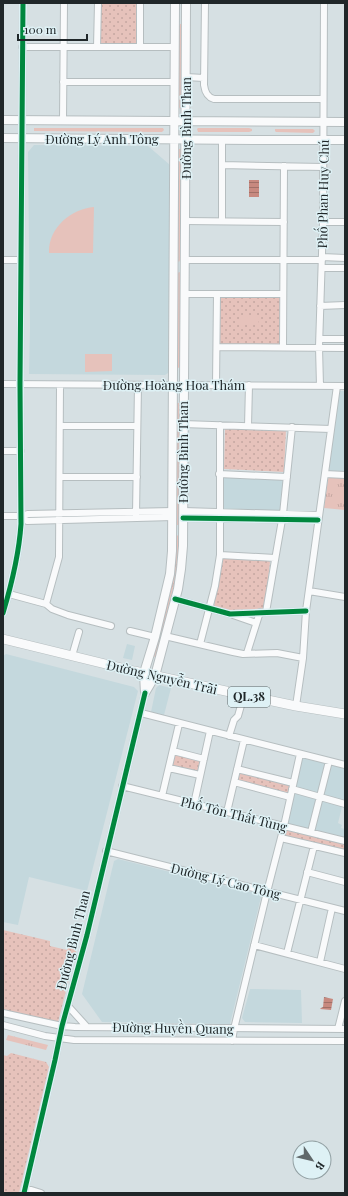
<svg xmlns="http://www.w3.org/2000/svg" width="348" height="1196" viewBox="0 0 348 1196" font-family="'Playfair Display',serif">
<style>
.built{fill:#c4d8dd}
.grass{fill:url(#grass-tufts)}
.park{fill:url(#park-dots)}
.garden{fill:#e6c2bb}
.water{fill:url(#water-rules)}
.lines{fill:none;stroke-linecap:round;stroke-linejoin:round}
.minor-casing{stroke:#b6bec0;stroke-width:8}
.major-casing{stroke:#b6bec0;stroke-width:10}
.highway-casing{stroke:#b6bec0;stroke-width:10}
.minor{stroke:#f9fafb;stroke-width:6}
.major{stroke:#f9fafb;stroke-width:8}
.highway{stroke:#f9fafb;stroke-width:9}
.cycleway-casing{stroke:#def1f5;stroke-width:8}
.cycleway{stroke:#00873e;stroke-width:5}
.labels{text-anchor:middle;stroke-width:3;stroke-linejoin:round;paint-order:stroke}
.shield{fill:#def1f5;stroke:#596466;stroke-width:1}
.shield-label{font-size:12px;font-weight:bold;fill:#202729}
.street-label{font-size:13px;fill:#202729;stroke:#def1f5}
</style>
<defs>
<pattern id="grass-tufts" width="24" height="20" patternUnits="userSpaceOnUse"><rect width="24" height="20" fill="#e6c2bb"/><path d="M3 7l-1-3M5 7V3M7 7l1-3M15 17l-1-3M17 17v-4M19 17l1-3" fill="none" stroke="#c5a7a1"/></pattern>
<pattern id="park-dots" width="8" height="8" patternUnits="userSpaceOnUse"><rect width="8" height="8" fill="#e6c2bb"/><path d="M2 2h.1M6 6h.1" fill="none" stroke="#c5a7a1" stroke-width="1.8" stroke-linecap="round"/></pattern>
<pattern id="water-rules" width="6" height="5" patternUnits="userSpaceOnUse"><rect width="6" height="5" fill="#c7897f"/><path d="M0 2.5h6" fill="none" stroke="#a17068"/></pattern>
</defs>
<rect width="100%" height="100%" fill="#d6e0e3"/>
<path class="built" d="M34,145L148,146L170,165L168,373L165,375L29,374L30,328L28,152Z
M339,391H345V473L329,472L333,431Z
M225,476L283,479L280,511L222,509L221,481Z
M127,644L135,646L132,660L123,658Z
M6,654L134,687L138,691L87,891L29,877L18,925L3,922V656Z
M159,685L171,688L164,715L151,712L156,688Z
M301,756L345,767V795L338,823L342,825L341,828L345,829V838L286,824Z
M118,859L259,894L261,897L230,1024L102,1022L82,994L114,861Z
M250,989L301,990L302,1023L245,1022L242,1018Z"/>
<path class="grass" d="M180,24H181L182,27L181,108L180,109L179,107V26Z
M34,128H163L164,130L162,132L36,131H34Z
M198,128H249L252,129V131L249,132H198L197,129Z
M275,129H313L315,131L313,133L276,132L275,131Z
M179,149H181V152L180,260L179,262L177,260Z
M180,272V367L178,368L177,367V273Z
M177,403H179L180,405L179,524L178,525H176Z
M330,477L345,478V510L324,508L328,479Z
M177,535L179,537L178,562L173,589L156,656L155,657L153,656L173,577L175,562Z
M8,1035L48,1045L46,1050L6,1040Z"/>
<path class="park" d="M98,3H139V47H98Z
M224,295L278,296L281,299V341L278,345H222L218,342L220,298Z
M225,429L286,430L284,472L224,469Z
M224,558L269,561L270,562L265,607L262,610C249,611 224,617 214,606L222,559Z
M173,752L203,759L199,775L169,767Z
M240,773L291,786L289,793L238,780Z
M285,830L345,844V851L284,836Z
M3,930L50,941V946L67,950L69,946L76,948V952L58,1022L3,1010Z
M11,1053L46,1062L49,1067L19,1193H3V1055L7,1056Z"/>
<path class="garden" d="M94,207L93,253H49C48,228 71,209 94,207Z
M241,316H258L259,325H241Z
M85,354H112V371L85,372Z"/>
<path class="water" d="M249,180H259V197H249Z
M324,997L333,999L331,1010L320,1009L321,1008L323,1007Z"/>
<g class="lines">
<g class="minor-casing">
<path id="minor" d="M140,3V47
M205,3L204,85C205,92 207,97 214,99H323
M22,47H175
M97,47L98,3
M186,77L204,78
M63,82H175
M63,120L64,3
M222,140V221
M222,165L323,167
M185,221L284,222
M323,222H345
M322,257L345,258
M3,260H21
M185,260H322
M322,268H345
M185,294H283
M320,306L345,305
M320,339H345
M217,347L345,348
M283,347L284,166
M3,384L345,386
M216,385L217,294
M320,386L319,347L323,222L324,3
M183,424L331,429
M60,426H137
M248,426L249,385
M3,451H21
M219,474L287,477
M325,474L345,475
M60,477H137
M183,511L319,515
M136,515L138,385
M3,516H21L28,514L173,511
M21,516L27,521L173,517
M183,518L318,520
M220,555L275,558
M309,591L345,597
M9,594L46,604L52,609L68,615L111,626
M175,599L230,614L306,611
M46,604L59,557L60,385
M266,612L283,514L292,427
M3,613C12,583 19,555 21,524L20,384L23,3
M233,615L256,623
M130,631L155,637
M165,636L233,652L243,654L277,653L303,658
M200,644L215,586L220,555V425
M247,653L260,612
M72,656L79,632
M296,706L303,658L306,611L337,386
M141,713L345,765
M229,736L234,720L238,716L244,695
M173,751L204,759
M169,768L200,775
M237,769L293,783
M234,782L290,797
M122,786L345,841
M292,789L345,804
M162,796L179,724
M194,804L210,731
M227,812L244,740
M311,832L329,761
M281,838L345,853
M106,851L345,911
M307,872L345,882
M254,945L345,969
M287,953L314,846
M320,962L332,908
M68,1006L87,1027
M3,1013L62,1026L75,1027L345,1029
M3,1025L45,1036L74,1040L345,1041
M338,1029L345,1001
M232,1041L234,1029L267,892L284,826L300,754
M25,1188L41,1193
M24,1193L55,1060L62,1026L87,935L145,693"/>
</g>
<g class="major-casing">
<path id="major" d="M3,120L345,122
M3,138L254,140H345
M145,693L155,676L178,589L181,569L183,546L185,221L186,3
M145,693L144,673L155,637L170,574L172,551L175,3"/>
</g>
<g class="highway-casing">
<path id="highway" d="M3,639L134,671L244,695L296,706L345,714"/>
</g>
<use href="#minor" class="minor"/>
<use href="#major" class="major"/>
<use href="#highway" class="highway"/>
<g class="cycleway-casing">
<path id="cycleway" d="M183,518L318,520
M175,599L230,614L306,611
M3,613C12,583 19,555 21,524L20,384L23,3
M24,1193L55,1060L62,1026L87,935L145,693"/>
</g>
<use href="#cycleway" class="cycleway"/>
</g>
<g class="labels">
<rect class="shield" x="228" y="687" width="42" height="20" rx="3"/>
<g class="shield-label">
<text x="249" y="701">QL.38</text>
</g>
<g class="street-label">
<text transform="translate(186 128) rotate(-90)" y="5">Đường Bình Than</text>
<text x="102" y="144">Đường Lý Anh Tông</text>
<text transform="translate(323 194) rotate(-89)" y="5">Phố Phan Huy Chú</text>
<text x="174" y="390">Đường Hoàng Hoa Thám</text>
<text transform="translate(183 452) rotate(-90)" y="5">Đường Bình Than</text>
<text transform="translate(162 677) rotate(13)" y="5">Đường Nguyễn Trãi</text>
<text transform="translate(234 814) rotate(14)" y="5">Phố Tôn Thất Tùng</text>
<text transform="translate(226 881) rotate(14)" y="5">Đường Lý Cao Tông</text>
<text transform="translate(73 940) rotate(-76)" y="5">Đường Bình Than</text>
<text transform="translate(173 1028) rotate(1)" y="5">Đường Huyền Quang</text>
</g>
</g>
<rect width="348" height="1196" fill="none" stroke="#202729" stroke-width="8"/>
<g transform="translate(312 1160) rotate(125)"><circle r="19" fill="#def1f5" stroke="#92a0a3"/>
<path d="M0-3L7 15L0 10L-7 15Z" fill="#60686a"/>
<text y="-6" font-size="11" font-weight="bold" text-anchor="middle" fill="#202729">B</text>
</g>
<path d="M18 34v6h69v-6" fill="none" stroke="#202729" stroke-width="2"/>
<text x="24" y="34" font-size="12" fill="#202729" stroke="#def1f5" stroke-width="3" paint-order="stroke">100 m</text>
</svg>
